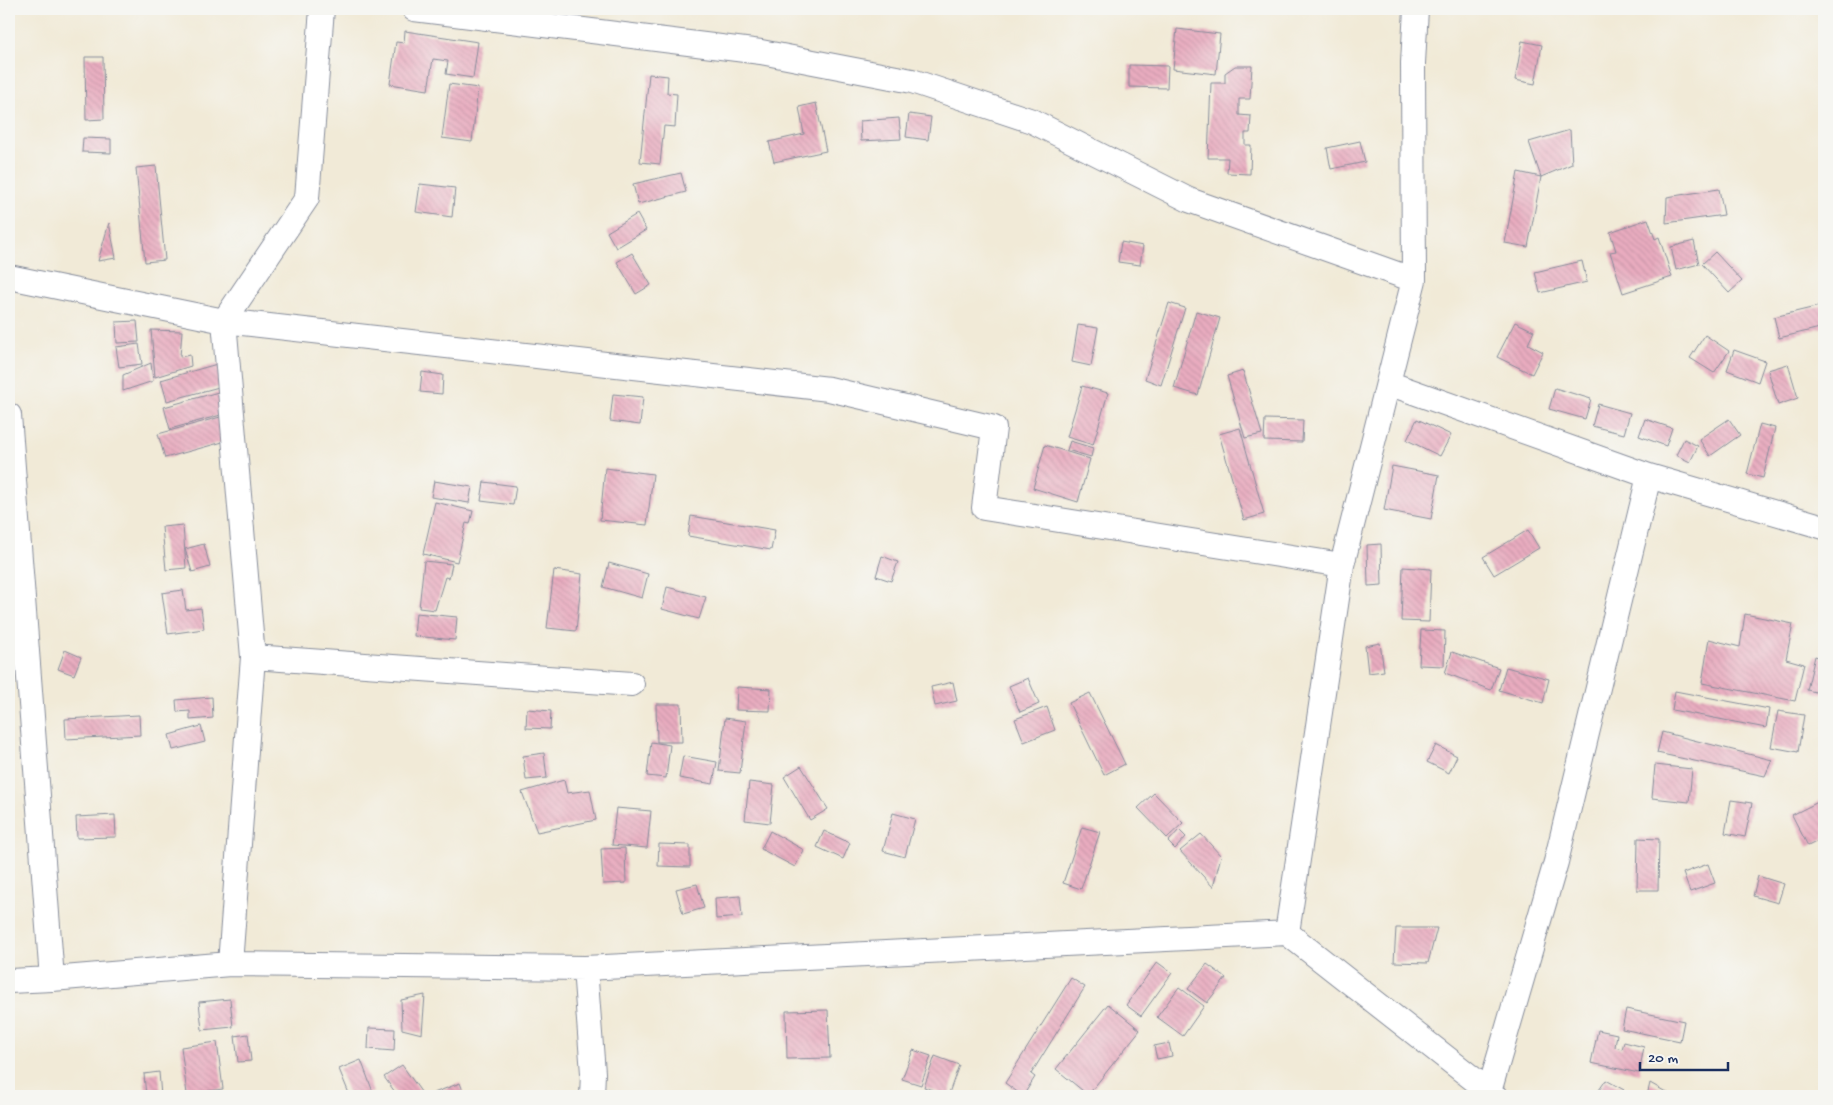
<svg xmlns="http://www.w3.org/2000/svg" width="1833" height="1105" viewBox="0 0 1833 1105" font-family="'Gochi Hand',sans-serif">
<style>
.building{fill:url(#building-back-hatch)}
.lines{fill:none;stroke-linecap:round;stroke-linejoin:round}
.street-casing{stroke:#868c9a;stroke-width:26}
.street{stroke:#fff;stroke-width:24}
</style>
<defs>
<pattern id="building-back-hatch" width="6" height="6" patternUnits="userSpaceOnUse" patternTransform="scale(1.25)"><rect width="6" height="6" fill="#e9acbf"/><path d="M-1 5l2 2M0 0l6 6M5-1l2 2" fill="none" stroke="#c794a7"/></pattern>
</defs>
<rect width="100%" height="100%" fill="#f6f6f2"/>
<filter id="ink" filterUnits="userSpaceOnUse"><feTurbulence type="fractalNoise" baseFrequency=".02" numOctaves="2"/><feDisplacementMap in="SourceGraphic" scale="10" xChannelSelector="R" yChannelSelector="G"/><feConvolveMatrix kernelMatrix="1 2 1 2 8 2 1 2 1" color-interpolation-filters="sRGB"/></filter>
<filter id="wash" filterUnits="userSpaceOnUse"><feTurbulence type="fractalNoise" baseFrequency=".0096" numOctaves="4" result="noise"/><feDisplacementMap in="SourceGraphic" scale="20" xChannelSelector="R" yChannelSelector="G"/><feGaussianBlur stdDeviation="1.12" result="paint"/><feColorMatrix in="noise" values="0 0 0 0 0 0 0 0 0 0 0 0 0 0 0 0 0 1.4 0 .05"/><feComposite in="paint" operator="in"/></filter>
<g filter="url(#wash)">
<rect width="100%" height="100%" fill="#f1ead7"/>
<g id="blocks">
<path class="building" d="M1177,29L1220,34L1216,74L1173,69Z
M405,31L478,42L473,78L446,74L448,61L433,59L428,90L390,84L396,42L404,43Z
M1522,41L1542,45L1535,84L1515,80Z
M85,57H103L104,119L86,120Z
M1129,65L1168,66L1167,88L1129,87Z
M1235,66H1252L1250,99H1239V115L1251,116L1250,133H1245V145H1251L1250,174L1227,173L1228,158H1208L1211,83H1225V73Z
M649,74L668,76L667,93L677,94L675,127L664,126L660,164L640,162Z
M449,84L478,88L472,142L442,138Z
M816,103L826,151L774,162L769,142L804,134L799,107Z
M909,114L931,117L928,140L906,137Z
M899,118L901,139L861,141L860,121Z
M1570,130L1572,164L1541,177L1529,142Z
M83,138L111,139V153L82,152Z
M1360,141L1365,162L1331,169L1327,148Z
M156,166L165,260L145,262L136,168Z
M1518,172L1541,177L1528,247L1505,243Z
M681,173L686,192L638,204L633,184Z
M420,184L455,188L452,217L416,212Z
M1719,189L1724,215L1666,223L1667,197Z
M637,214L646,230L616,248L607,232Z
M1648,219L1655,239L1659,237L1672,277L1623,293L1610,252L1616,251L1610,232Z
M109,223L116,258L98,261Z
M1694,241L1699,264L1676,270L1671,247Z
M1121,242L1143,246L1140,265L1118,262Z
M1715,252L1742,281L1729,293L1702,264Z
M632,253L651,285L636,294L617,262Z
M1582,261L1587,282L1540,293L1535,272Z
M1169,303L1185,308L1161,385L1145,379Z
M1824,305V327L1779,338L1774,317Z
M1196,311L1220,318L1198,395L1174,388Z
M137,321L139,342L117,343L116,322Z
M1515,322L1534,331L1528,344L1543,352L1532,374L1497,357Z
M1078,325L1098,328L1091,366L1072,362Z
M151,330L182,331L180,357L190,355L191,366L155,377Z
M1705,335L1729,351L1714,373L1690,358Z
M139,344L142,364L119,367L116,347Z
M1734,350L1765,361L1758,382L1727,370Z
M224,362L230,384L167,401L161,380Z
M151,363L153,381L123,391V375Z
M1788,364L1798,398L1778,405L1768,370Z
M1243,371L1262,434L1245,438L1227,376Z
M422,372L443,375L442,394L420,392Z
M1082,386L1108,393L1093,445L1067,437Z
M1555,388L1591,399L1585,419L1549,409Z
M222,391L228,413L170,429L164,407Z
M613,394L643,397L640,425L610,421Z
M1598,404L1630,413L1624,434L1592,426Z
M224,416L230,440L165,458L158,434Z
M1265,419L1303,420L1302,442L1264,441Z
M1417,419L1451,435L1440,456L1407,440Z
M1645,419L1672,428L1666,446L1639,436Z
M1729,419L1740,435L1710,456L1699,439Z
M1760,424L1775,428L1763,478L1747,474Z
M1240,428L1264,514L1244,520L1219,434Z
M1684,439L1698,446L1690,462L1676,455Z
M1070,441L1093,448L1091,457L1067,450Z
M1045,445L1090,459L1078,502L1033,488Z
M1392,466L1439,475L1431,519L1384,510Z
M605,468L653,474L647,525L600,520Z
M434,481L472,487L469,503L431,497Z
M484,482L516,486L513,505L481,501Z
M435,502L473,511L470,524L466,523L457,562L423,554Z
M691,516L775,530L771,550L688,536Z
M183,525L186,568L166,570L162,527Z
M1528,530L1539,548L1494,575L1483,557Z
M204,544L210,567L192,572L185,549Z
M1381,544L1382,585L1368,586L1367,545Z
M882,556L898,562L891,581L876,576Z
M424,561L452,564L449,578L445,577L435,610L419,608Z
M609,563L648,574L642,598L603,587Z
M1403,567L1431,569L1429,622L1401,621Z
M554,570L582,574L576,631L547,628Z
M667,587L706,597L699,619L662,609Z
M183,590L186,610L201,608L204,629L168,634L162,593Z
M416,613L457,617L455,640L414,636Z
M1745,614L1793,624L1786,659L1804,664L1795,701L1702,683L1709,639L1740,647Z
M1421,630L1445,631L1444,666L1419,665Z
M1380,643L1384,671L1368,673L1365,646Z
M65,650L81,657L74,675L58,669Z
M1452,652L1499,668L1491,690L1445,673Z
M1815,656L1824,659V694L1807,690Z
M1506,667L1549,679L1543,703L1499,690Z
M1028,678L1039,704L1020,712L1009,686Z
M953,682L957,701L935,706L931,687Z
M737,687L771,689L770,711L736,710Z
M1675,691L1769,709L1766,728L1672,710Z
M1090,693L1125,764L1104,775L1069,703Z
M212,697L213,718L190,720V711L177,712L176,700Z
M656,704H681L682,742H657Z
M1047,707L1055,730L1024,742L1015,719Z
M527,709L551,711L550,729L526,728Z
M1778,711L1804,715L1798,752L1771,747Z
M139,715L140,735L66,739L65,719Z
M725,718L746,721L740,773L719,771Z
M201,726L205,742L173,750L169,735Z
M1662,732L1772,760L1765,776L1657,753Z
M651,742L670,745L666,778L647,776Z
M1436,745L1457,756L1449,773L1427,762Z
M544,753L547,778L526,780L523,756Z
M683,756L717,762L713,784L679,778Z
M1655,765L1692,769L1689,802L1652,798Z
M801,766L828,809L810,820L784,777Z
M564,780L567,793L590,790L596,820L537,832L522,792Z
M749,782L774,785L770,823L745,820Z
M1154,793L1183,823L1167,838L1138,808Z
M1824,799V838L1808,846L1792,815Z
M1731,800L1752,803L1745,837L1725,833Z
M616,808L651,811L647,848L612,845Z
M893,813L915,819L905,857L883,851Z
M115,815L116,837L77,838L76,817Z
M1082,827L1100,832L1081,889L1063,883Z
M1179,830L1186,837L1175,849L1168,842Z
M770,831L804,850L795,867L761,849Z
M824,831L850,843L843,859L817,847Z
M1201,834L1221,856L1213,887L1180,851Z
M1638,838L1659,839L1658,890H1637Z
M659,844L690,845V867L658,866Z
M625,848L626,883L603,884L601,849Z
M1708,864L1715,883L1690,892L1683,873Z
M1758,876L1784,884L1778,903L1753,896Z
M697,884L704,908L683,914L676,889Z
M740,896L742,917L716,919L715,898Z
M1396,928H1437L1428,963L1394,962Z
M1157,962L1172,973L1141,1016L1126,1005Z
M1207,964L1226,978L1207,1003L1188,989Z
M1071,978L1085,987L1031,1074L1035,1077L1023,1096L1005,1083Z
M1179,987L1204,1006L1183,1036L1157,1017Z
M425,995L422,1034L402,1029L401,1000Z
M230,999L233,1027L202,1030L199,1002Z
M1108,1004L1140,1030L1088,1095L1056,1069Z
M1626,1009L1684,1021L1680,1041L1622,1029Z
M828,1010L830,1058L787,1059L786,1011Z
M369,1028L395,1029L394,1051L368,1049Z
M1598,1030L1617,1034L1615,1047L1622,1049L1624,1042L1644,1047L1639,1073L1591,1063Z
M248,1034L251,1061L238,1062L235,1036Z
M217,1042L223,1089L187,1094L181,1047Z
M1169,1043L1172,1056L1157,1059L1154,1046Z
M913,1050L931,1056L921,1085L902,1079Z
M935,1056L959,1065L948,1096L924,1087Z
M361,1060L373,1092L363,1096H350L339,1069Z
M402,1065L424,1096H398L384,1077Z
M159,1072L161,1096H146L144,1074Z
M1606,1080L1624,1090L1620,1096H1602L1597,1093Z
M460,1083L465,1096H426Z
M1650,1083L1673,1096H1647Z"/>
</g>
</g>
<g filter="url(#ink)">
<use href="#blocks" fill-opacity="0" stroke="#868c9a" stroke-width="1"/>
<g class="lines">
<g class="street-casing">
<path id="street" d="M414,9L761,52L912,81L1032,121L1189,200L1414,280
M9,277L224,321L829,389L994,428L984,508L1342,565
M1388,383L1649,476
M9,415L52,979
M253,657L632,684
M1287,933L1342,565L1414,280L1413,63L1416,9
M230,964L253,657L224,321L307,198L322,9
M585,968L593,1073L592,1096
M9,981L52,979L230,964L585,968L1287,933L1495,1096
M1489,1092L1556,862L1649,476L1824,527"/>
</g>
<use href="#street" class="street"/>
</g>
</g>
<rect width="1833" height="1105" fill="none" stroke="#f6f6f2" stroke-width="30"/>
<path d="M1640 1062v8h88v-8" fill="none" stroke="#1b2f5e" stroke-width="2.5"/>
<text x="1648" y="1062" font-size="15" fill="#1b2f5e" stroke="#f6f6f2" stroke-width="4" paint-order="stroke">20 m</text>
</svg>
